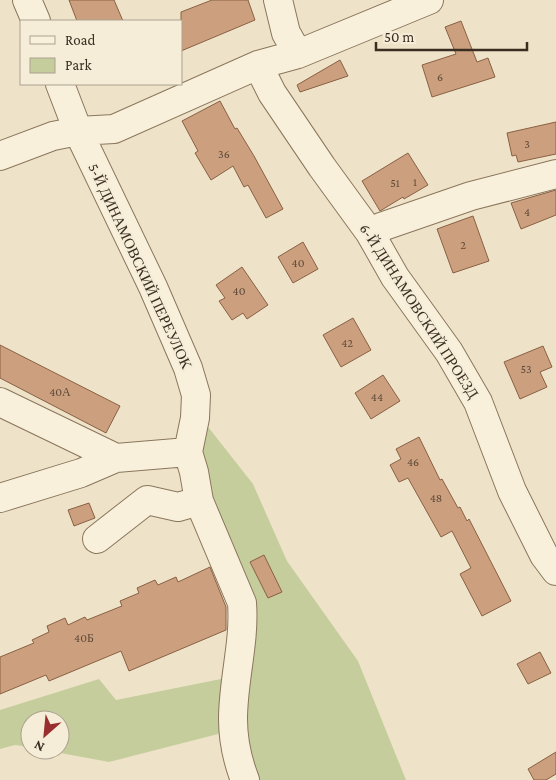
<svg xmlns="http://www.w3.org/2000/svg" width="556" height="780" viewBox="0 0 556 780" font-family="'Crimson Pro',serif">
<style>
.green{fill:#c6cd9c}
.building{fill:#cca07f;stroke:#896043}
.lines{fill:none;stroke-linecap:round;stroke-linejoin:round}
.minor-casing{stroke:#8a765d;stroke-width:30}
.minor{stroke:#f9f0dc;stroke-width:28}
.labels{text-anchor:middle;stroke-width:4.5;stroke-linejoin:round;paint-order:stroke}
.number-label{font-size:12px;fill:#5f4a38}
.street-label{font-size:15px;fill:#3b2e21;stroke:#f6edd8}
</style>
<rect width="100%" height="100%" fill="#eee3c8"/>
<path class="green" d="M205,423L253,484L287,561L358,661L406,780H254L246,760L247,700L219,532L195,446Z
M231,677L226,732L109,762L44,750H60V720H30V747L15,745L0,749V710L99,679L116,700Z"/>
<path class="building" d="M69,0H114L123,21H77Z
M212,0H248L255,20L181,51V12Z
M461,21L477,62L488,58L495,77L432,97L422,65L456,54L445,27Z
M340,60L348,76L300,92L297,85Z
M220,101L235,129L237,128L254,156L283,209L266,218L248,185L244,187L233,166L211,180L195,153L198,151L182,121Z
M556,122V154L518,162L516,155L512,156L507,133Z
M408,153L428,185L404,199L403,197L380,211L362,181Z
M556,190V215L521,229L511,203Z
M473,216L489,261L453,273L437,229Z
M303,242L318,269L293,283L278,257Z
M242,267L268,305L247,319L243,313L232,320L219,301L225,298L216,285Z
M353,318L371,350L341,367L323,335Z
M0,345L120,406L106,433L0,378Z
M543,346L552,367L540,372L547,387L520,399L504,362Z
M383,375L400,401L371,419L355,393Z
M419,437L440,480L442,479L458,508L460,507L467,521L469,519L511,601L482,616L460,574L471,568L452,531L441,537L408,478L399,482L390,465L401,459L396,449Z
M89,503L95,518L74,526L68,510Z
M264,555L282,592L268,598L250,562Z
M210,567L226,607V630L129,671L121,651L49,681L46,675L0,694V657L34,643L32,640L49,632L47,626L65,618L68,625L85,617L87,620L122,606L120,601L139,593L137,588L155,580L158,585L176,577L178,582Z
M540,652L551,673L528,684L517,664Z
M556,752V774L546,780H534L528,769Z"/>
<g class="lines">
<g class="minor-casing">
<path id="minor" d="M27,0L36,21
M278,0L286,33L298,54
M258,65L272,93L322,167L370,233L395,277L449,352L478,402L512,491L544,555L556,571
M60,84L78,131L153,287L188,368L196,395L195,418L188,452L194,472L199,501L242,603C245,642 233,680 233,719C233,739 238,762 245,780
M0,156L53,136L78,131L114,129L258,65L298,54L429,0
M370,233L381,227L471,196L556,174
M0,402L116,458
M0,498L81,473L116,458L188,452
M97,539L147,500L178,507L199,501"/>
</g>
<use href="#minor" class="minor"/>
</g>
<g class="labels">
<g class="number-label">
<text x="440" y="81">6</text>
<text x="527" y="148">3</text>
<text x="224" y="158">36</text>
<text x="415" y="186">1</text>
<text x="395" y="187">51</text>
<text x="527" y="216">4</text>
<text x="463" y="249">2</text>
<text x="298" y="267">40</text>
<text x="239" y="295">40</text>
<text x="347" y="347">42</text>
<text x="526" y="373">53</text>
<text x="60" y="396">40А</text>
<text x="377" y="401">44</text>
<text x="413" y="466">46</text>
<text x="436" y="502">48</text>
<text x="84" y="642">40Б</text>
</g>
<g class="street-label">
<text transform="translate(140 266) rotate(65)" y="5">5-Й ДИНАМОВСКИЙ ПЕРЕУЛОК</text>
<text transform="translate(419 311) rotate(57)" y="5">6-Й ДИНАМОВСКИЙ ПРОЕЗД</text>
</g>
</g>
<rect x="20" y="20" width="162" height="65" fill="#f6edd8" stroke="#aba18f"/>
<rect x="30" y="36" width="25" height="8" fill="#f9f0dc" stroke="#aba18f"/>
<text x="65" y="45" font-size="15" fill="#3b2e21">Road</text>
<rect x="30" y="58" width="25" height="15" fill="#c6cd9c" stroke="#aba18f"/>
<text x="65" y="70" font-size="15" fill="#3b2e21">Park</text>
<g transform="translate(45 735) rotate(207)"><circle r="24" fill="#f6edd8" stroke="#aba18f"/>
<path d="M0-4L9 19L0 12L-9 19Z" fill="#992e2e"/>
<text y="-8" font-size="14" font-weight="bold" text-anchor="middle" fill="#3b2e21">N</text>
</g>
<path d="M376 42v8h151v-8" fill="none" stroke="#3b2e21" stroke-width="2.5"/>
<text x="384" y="42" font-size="15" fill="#3b2e21" stroke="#f6edd8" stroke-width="4" paint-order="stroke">50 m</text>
</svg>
